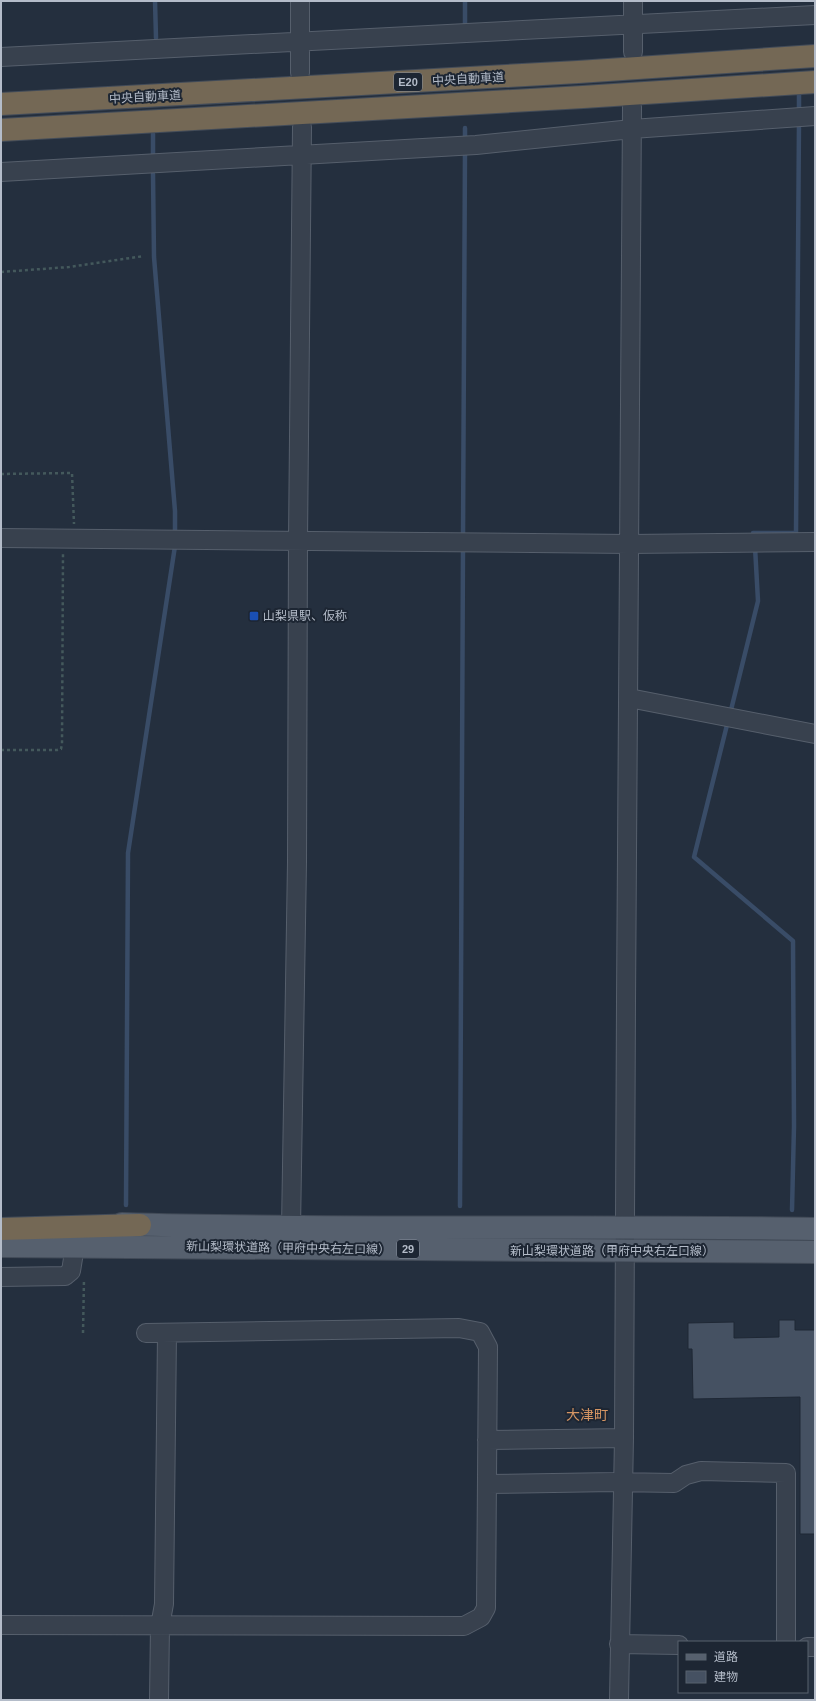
<svg xmlns="http://www.w3.org/2000/svg" width="816" height="1701" viewBox="0 0 816 1701" font-family="Helvetica,'Noto Sans JP',sans-serif">
<style>
.lines{fill:none;stroke-linecap:round;stroke-linejoin:round}
.stream{stroke:#394c67;stroke-width:4.5}
.building{fill:#455162;stroke:#1f2835}
.minor-casing{stroke:#565f6c;stroke-width:20}
.major-casing{stroke:#414a57;stroke-width:24}
.highway-casing{stroke:#434c59;stroke-width:24}
.path{stroke:#44595c;stroke-width:2.5;stroke-dasharray:3 3;stroke-linecap:butt}
.minor{stroke:#38414e;stroke-width:18}
.major{stroke:#56606e;stroke-width:22}
.highway{stroke:#746855;stroke-width:22}
.transit-dot{fill:#1a4fb4;stroke:#1d2633;stroke-width:1.5}
.labels{text-anchor:middle;stroke-width:4;stroke-linejoin:round;paint-order:stroke}
.shield{fill:#1d2633;stroke:#878f9c;stroke-width:1}
.shield-label{font-size:11px;font-weight:bold;fill:#b4bcc9}
.street-label{font-size:12px;fill:#b4bcc9;stroke:#1d2633}
.poi-label{font-size:12px;fill:#b4bcc9;stroke:#1d2633;text-anchor:start}
.quarter-label{font-size:14px;fill:#d59563;stroke:#1d2633}
</style>
<rect width="100%" height="100%" fill="#242f3e"/>
<g class="lines">
<path class="stream" d="M155,1L156,38
M465,24V1
M799,114V92
M465,142V128
M153,156V134
M153,174L154,257L175,511V533
M753,533H796L799,121
M463,538L465,149
M730,714L758,601L755,547
M728,721L694,857L793,941L794,1126L792,1210
M126,1205L128,853L175,546
M460,1206L463,545"/>
</g>
<path class="building" d="M779,1320H795V1330H815V1534H800V1397L693,1399L692,1349H688V1323L734,1322V1338L779,1337Z"/>
<g class="lines">
<g class="minor-casing">
<path id="minor" d="M633,52V1
M1,57L815,15
M300,73V1
M1,172L476,145L632,129L815,116
M1,538L630,544L815,542
M629,698L815,734
M291,1228L297,862L298,540L302,127
M1,1277L65,1276L71,1271L75,1246
M487,1440L624,1438
M487,1484L614,1482L674,1483L686,1475L701,1471L786,1473V1642
M1,1625L464,1626L481,1617L486,1608L488,1347L480,1332L459,1328L146,1333
M619,1644L679,1645
M807,1647H815
M159,1700L160,1626L164,1604L167,1333
M619,1700L624,1438L626,1002L632,107"/>
</g>
<g class="major-casing">
<path id="major" d="M122,1224C353,1231 584,1225 815,1229
M1,1246L815,1252"/>
</g>
<g class="highway-casing">
<path id="highway" d="M1,104L578,72L815,56
M1,130L583,97L815,82
M1,1229L140,1225"/>
</g>
<path class="path" d="M1,272L69,267L144,256
M1,474L72,473L74,524
M1,750H57L61,749L62,744L63,553
M83,1333L84,1279"/>
<use href="#minor" class="minor"/>
<use href="#major" class="major"/>
<use href="#highway" class="highway"/>
</g>
<rect class="transit-dot" x="249" y="611" width="10" height="10" rx="2"/>
<g class="labels">
<g class="shield">
<rect x="394" y="73" width="28" height="18" rx="3"/>
<rect x="397" y="1240" width="22" height="18" rx="3"/>
</g>
<g class="shield-label">
<text x="408" y="86">E20</text>
<text x="408" y="1253">29</text>
</g>
<g class="street-label">
<text transform="translate(468 79) rotate(-3)" y="4">中央自動車道</text>
<text transform="translate(145 97) rotate(-3)" y="4">中央自動車道</text>
<text transform="translate(288 1248) rotate(1)" y="4">新山梨環状道路（甲府中央右左口線）</text>
<text x="612" y="1255">新山梨環状道路（甲府中央右左口線）</text>
</g>
<g class="poi-label">
<text x="263" y="620">山梨県駅、仮称</text>
</g>
<g class="quarter-label">
<text x="587" y="1420">大津町</text>
</g>
</g>
<rect width="816" height="1701" fill="none" stroke="#b4bcc9" stroke-width="4"/>
<rect x="678" y="1641" width="130" height="52" fill="#1d2633" stroke="#59626f"/>
<rect x="686" y="1654" width="20" height="6" fill="#56606e" stroke="#59626f"/>
<text x="714" y="1661" font-size="12" fill="#b4bcc9">道路</text>
<rect x="686" y="1671" width="20" height="12" fill="#455162" stroke="#59626f"/>
<text x="714" y="1681" font-size="12" fill="#b4bcc9">建物</text>
</svg>
